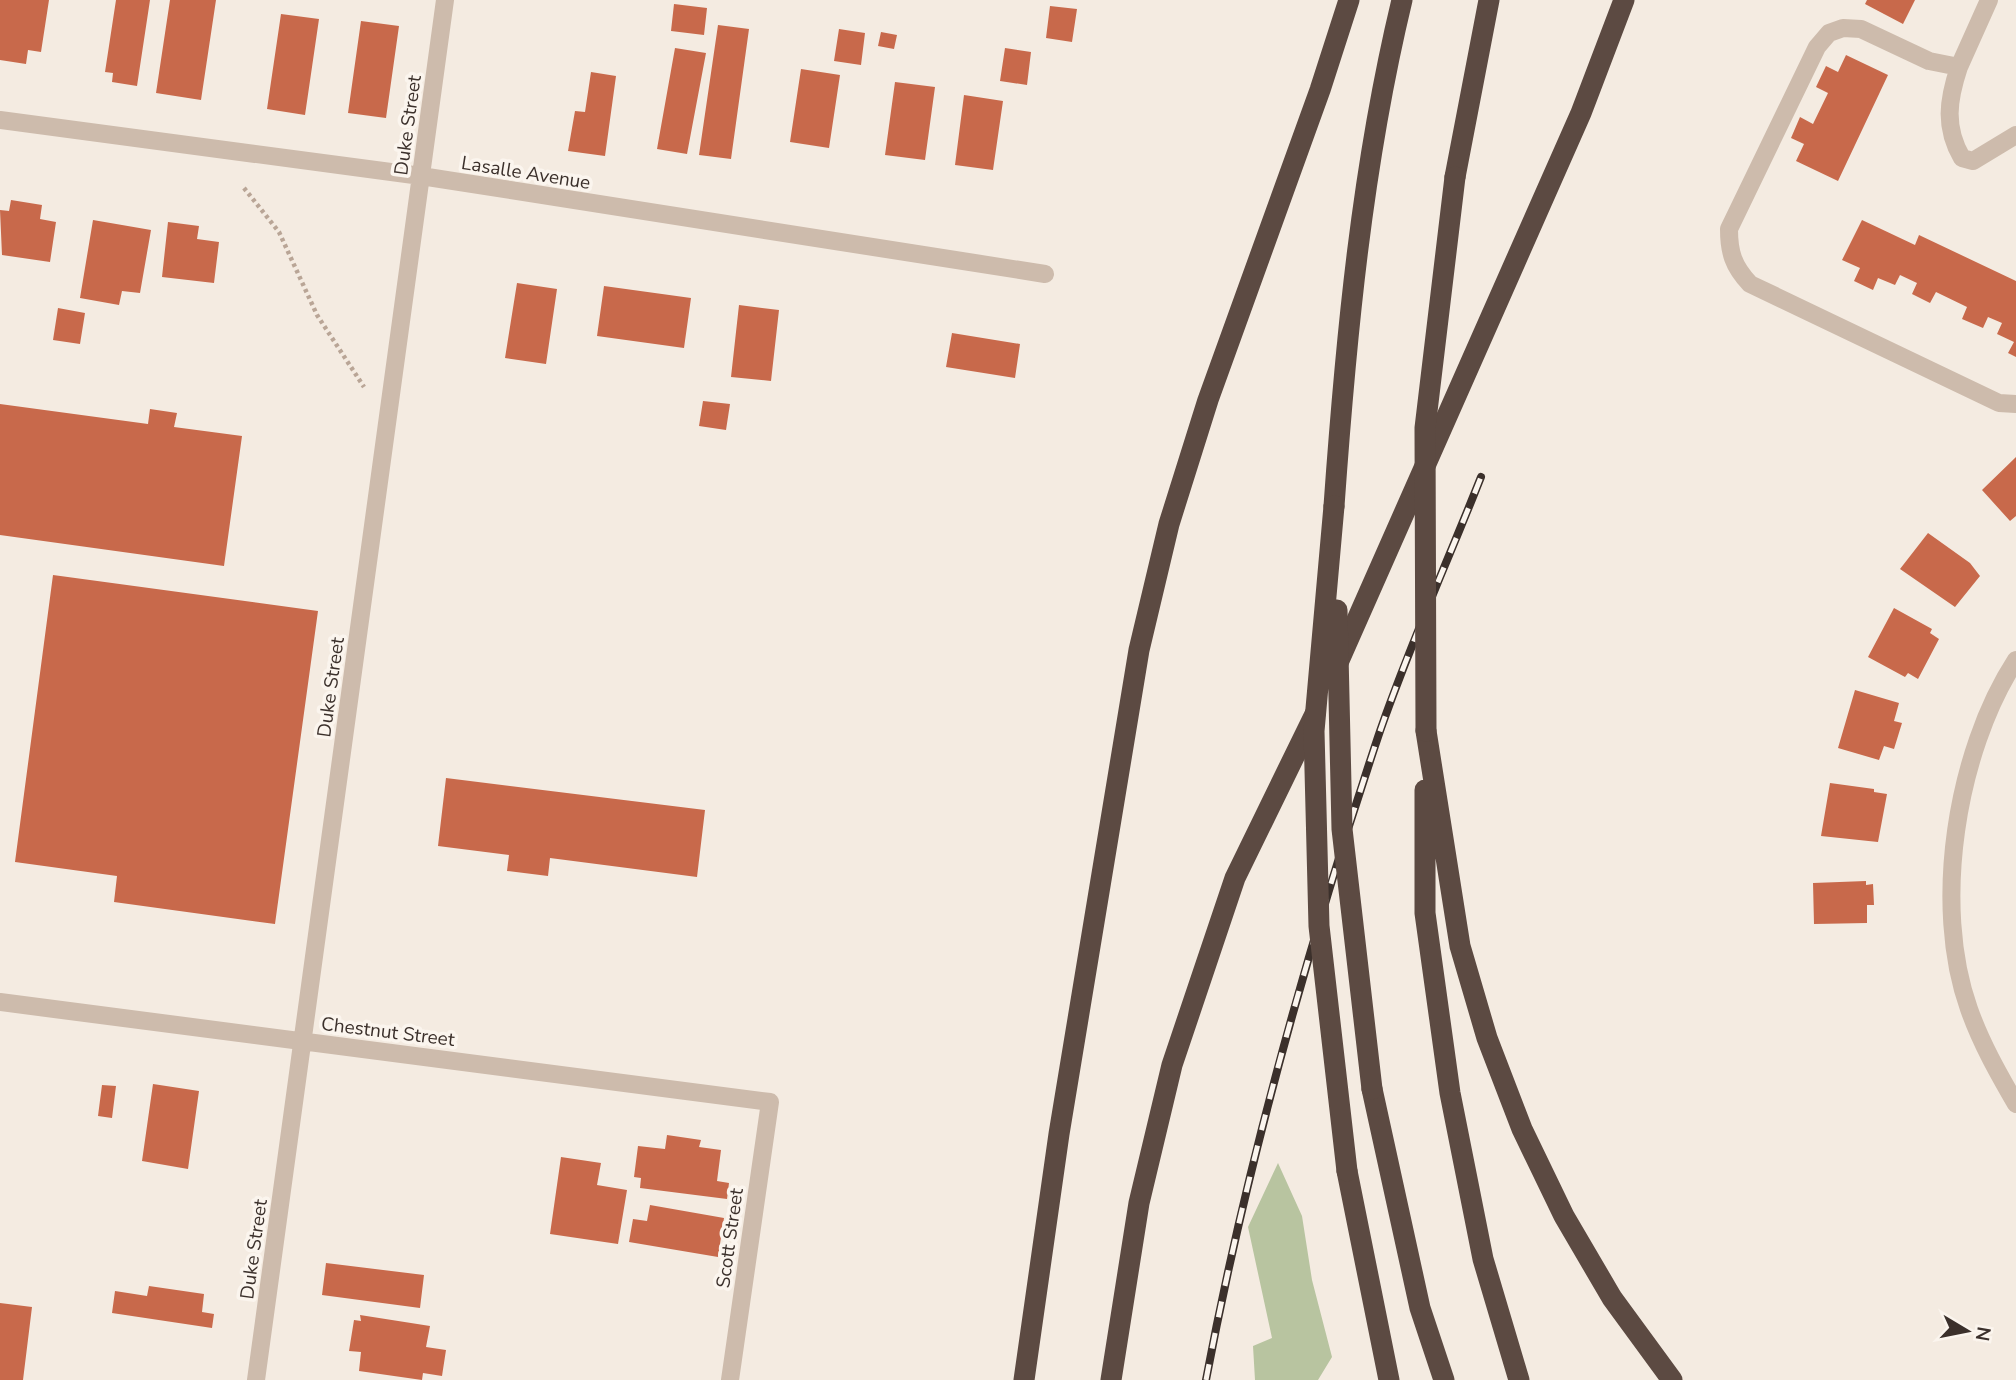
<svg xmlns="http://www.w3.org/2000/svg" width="2016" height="1380" viewBox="0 0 2016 1380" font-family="'Nunito Sans',sans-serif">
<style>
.green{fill:#b8c4a0}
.building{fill:#c8694b}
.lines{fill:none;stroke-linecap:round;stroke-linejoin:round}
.path{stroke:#b9a596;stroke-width:4.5;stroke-dasharray:3.5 3.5;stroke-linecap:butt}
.service{stroke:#cdbbac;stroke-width:18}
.minor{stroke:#cdbbac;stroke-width:18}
.motorway{stroke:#5c4a42;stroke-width:21}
.rail-casing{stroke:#3b302b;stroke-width:8}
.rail{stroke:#fbf5ee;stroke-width:5;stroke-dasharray:16;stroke-linecap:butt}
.motorway-bridge{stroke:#5c4a42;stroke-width:21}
.labels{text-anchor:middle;stroke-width:7;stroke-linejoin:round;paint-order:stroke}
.street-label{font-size:19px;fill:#3b302b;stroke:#fbf5ee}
</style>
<rect width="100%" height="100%" fill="#f4ebe1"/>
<path class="green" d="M1278,1163L1302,1216L1312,1280L1332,1357L1318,1380H1255L1253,1346L1272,1338L1248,1227Z"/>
<path class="building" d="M0,0H49L41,52L28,50L26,64L0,60Z
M116,0H150L137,86L112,82L113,73L105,72Z
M170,0H216L201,100L156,93Z
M1867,0H1915L1903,24L1865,4Z
M674,4L707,8L704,35L671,31Z
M1050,6L1077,9L1072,42L1046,38Z
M281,14L319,19L305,115L267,109Z
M361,21L399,26L386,118L348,113Z
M718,25L749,29L731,159L699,155Z
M839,29L865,33L861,65L834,61Z
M881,32L897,35L894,49L878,46Z
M675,48L706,53L687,154L657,149Z
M1005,48L1031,52L1027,85L1000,81Z
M1846,55L1888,75L1838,181L1796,161L1804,144L1791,138L1800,117L1813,124L1828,93L1816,87L1826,66L1838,72Z
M801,69L840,75L829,148L790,142Z
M591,72L616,76L605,156L568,151L575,111L585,112Z
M895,82L935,87L925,160L885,155Z
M964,95L1003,101L993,170L955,165Z
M11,200L42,205L40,219L56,222L50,262L2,255L0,210L9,211Z
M93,220L151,230L140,293L122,291L119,305L80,298Z
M1862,220L1915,245L1919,235L2016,281V357L2008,353L2014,342L1997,334L2002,323L1988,317L1983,328L1962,319L1967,307L1936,292L1930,303L1912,294L1917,283L1900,275L1895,285L1878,278L1873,290L1854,281L1860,268L1842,260Z
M168,222L199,226L197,239L219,242L214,283L162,277Z
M517,283L557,289L546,364L505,358Z
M604,286L691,298L684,348L597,336Z
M739,305L779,310L771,381L731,377Z
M58,308L85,313L80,344L53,340Z
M952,333L1020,344L1015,378L946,367Z
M703,401L730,404L726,430L699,426Z
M0,404L148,424L150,409L177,413L174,427L242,436L224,566L0,535Z
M2016,457V516L2010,521L1982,490Z
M1928,533L1970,563L1980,576L1955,607L1900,569Z
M53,575L318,611L275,924L114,902L117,876L15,862Z
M1894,608L1932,629L1930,633L1939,639L1918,679L1908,673L1905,677L1868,657Z
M1855,690L1899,703L1894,721L1902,723L1894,749L1884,746L1879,760L1838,748Z
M446,778L705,810L697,877L550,858L548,876L507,871L509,855L438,846Z
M1830,783L1874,789V792L1887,794L1878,842L1821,836Z
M1866,881V885L1873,884L1874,905H1867V923L1814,924L1813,883Z
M153,1084L199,1091L188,1169L142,1161Z
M102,1085L116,1086L112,1118L98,1116Z
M667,1135L701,1140L699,1147L721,1150L717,1181L729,1183L727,1199L640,1188L641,1178L634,1177L638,1146L665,1149Z
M561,1157L601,1163L597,1185L627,1190L618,1244L550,1234Z
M650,1205L724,1218L718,1257L629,1242L633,1219L647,1221Z
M326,1263L424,1275L420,1308L322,1295Z
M149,1286L204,1294L202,1312L214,1314L212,1328L112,1313L115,1291L147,1296Z
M0,1303L32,1307L23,1380H0Z
M360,1315L430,1326L426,1347L446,1350L442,1376L423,1373L422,1380L359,1371L361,1352L349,1351L354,1320L361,1321Z"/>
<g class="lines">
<path class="path" d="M244,188L279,232L317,315L364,387"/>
<path class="service" d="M1989,0L1959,67L1929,61L1861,29L1843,28L1829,33L1817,47L1729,229C1729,252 1733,266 1750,284L1999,403L2016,404
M1959,67C1948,100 1944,127 1962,158L1973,161L2016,135"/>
<path class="minor" d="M0,120L421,176L1045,274
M2016,660C1956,752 1932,906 1969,1009C1981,1043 1998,1073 2016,1104
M0,1002L770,1102L730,1380
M256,1380L445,0"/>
<path class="motorway" d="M1455,177L1489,0
M1334,506C1346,337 1362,166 1402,0
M1337,665L1581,113L1624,0
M1426,731L1460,946L1487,1038L1522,1129L1564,1216L1612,1298L1672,1380
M1425,790V913L1450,1093L1483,1259L1519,1380
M1372,1089L1420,1308L1444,1380
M1347,1171L1389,1380
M1024,1380L1059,1134L1139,650L1169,524L1208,400L1320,90L1349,0
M1111,1380L1139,1203L1172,1065L1235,878L1315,714"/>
<g class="rail-casing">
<path id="rail" d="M1206,1380C1247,1162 1308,947 1378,737C1408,649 1447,563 1481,477"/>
</g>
<use href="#rail" class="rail"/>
<path class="motorway-bridge" d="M1334,506L1314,731L1319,926L1347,1171
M1337,610L1342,829L1372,1089
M1426,731L1425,428L1455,177"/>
</g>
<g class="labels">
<g class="street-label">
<text transform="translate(407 125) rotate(-82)" y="7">Duke Street</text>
<text transform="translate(526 172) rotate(9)" y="7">Lasalle Avenue</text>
<text transform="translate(330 687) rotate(-82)" y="7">Duke Street</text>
<text transform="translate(388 1031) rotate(7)" y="7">Chestnut Street</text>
<text transform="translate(729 1238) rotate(-82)" y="7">Scott Street</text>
<text transform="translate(253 1249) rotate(-82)" y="7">Duke Street</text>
</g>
</g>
<g transform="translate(1967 1331) rotate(100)" stroke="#fbf5ee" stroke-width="5" paint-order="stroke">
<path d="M0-5L12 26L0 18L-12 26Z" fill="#3b302b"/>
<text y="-10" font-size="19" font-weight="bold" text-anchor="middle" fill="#3b302b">N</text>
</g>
</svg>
